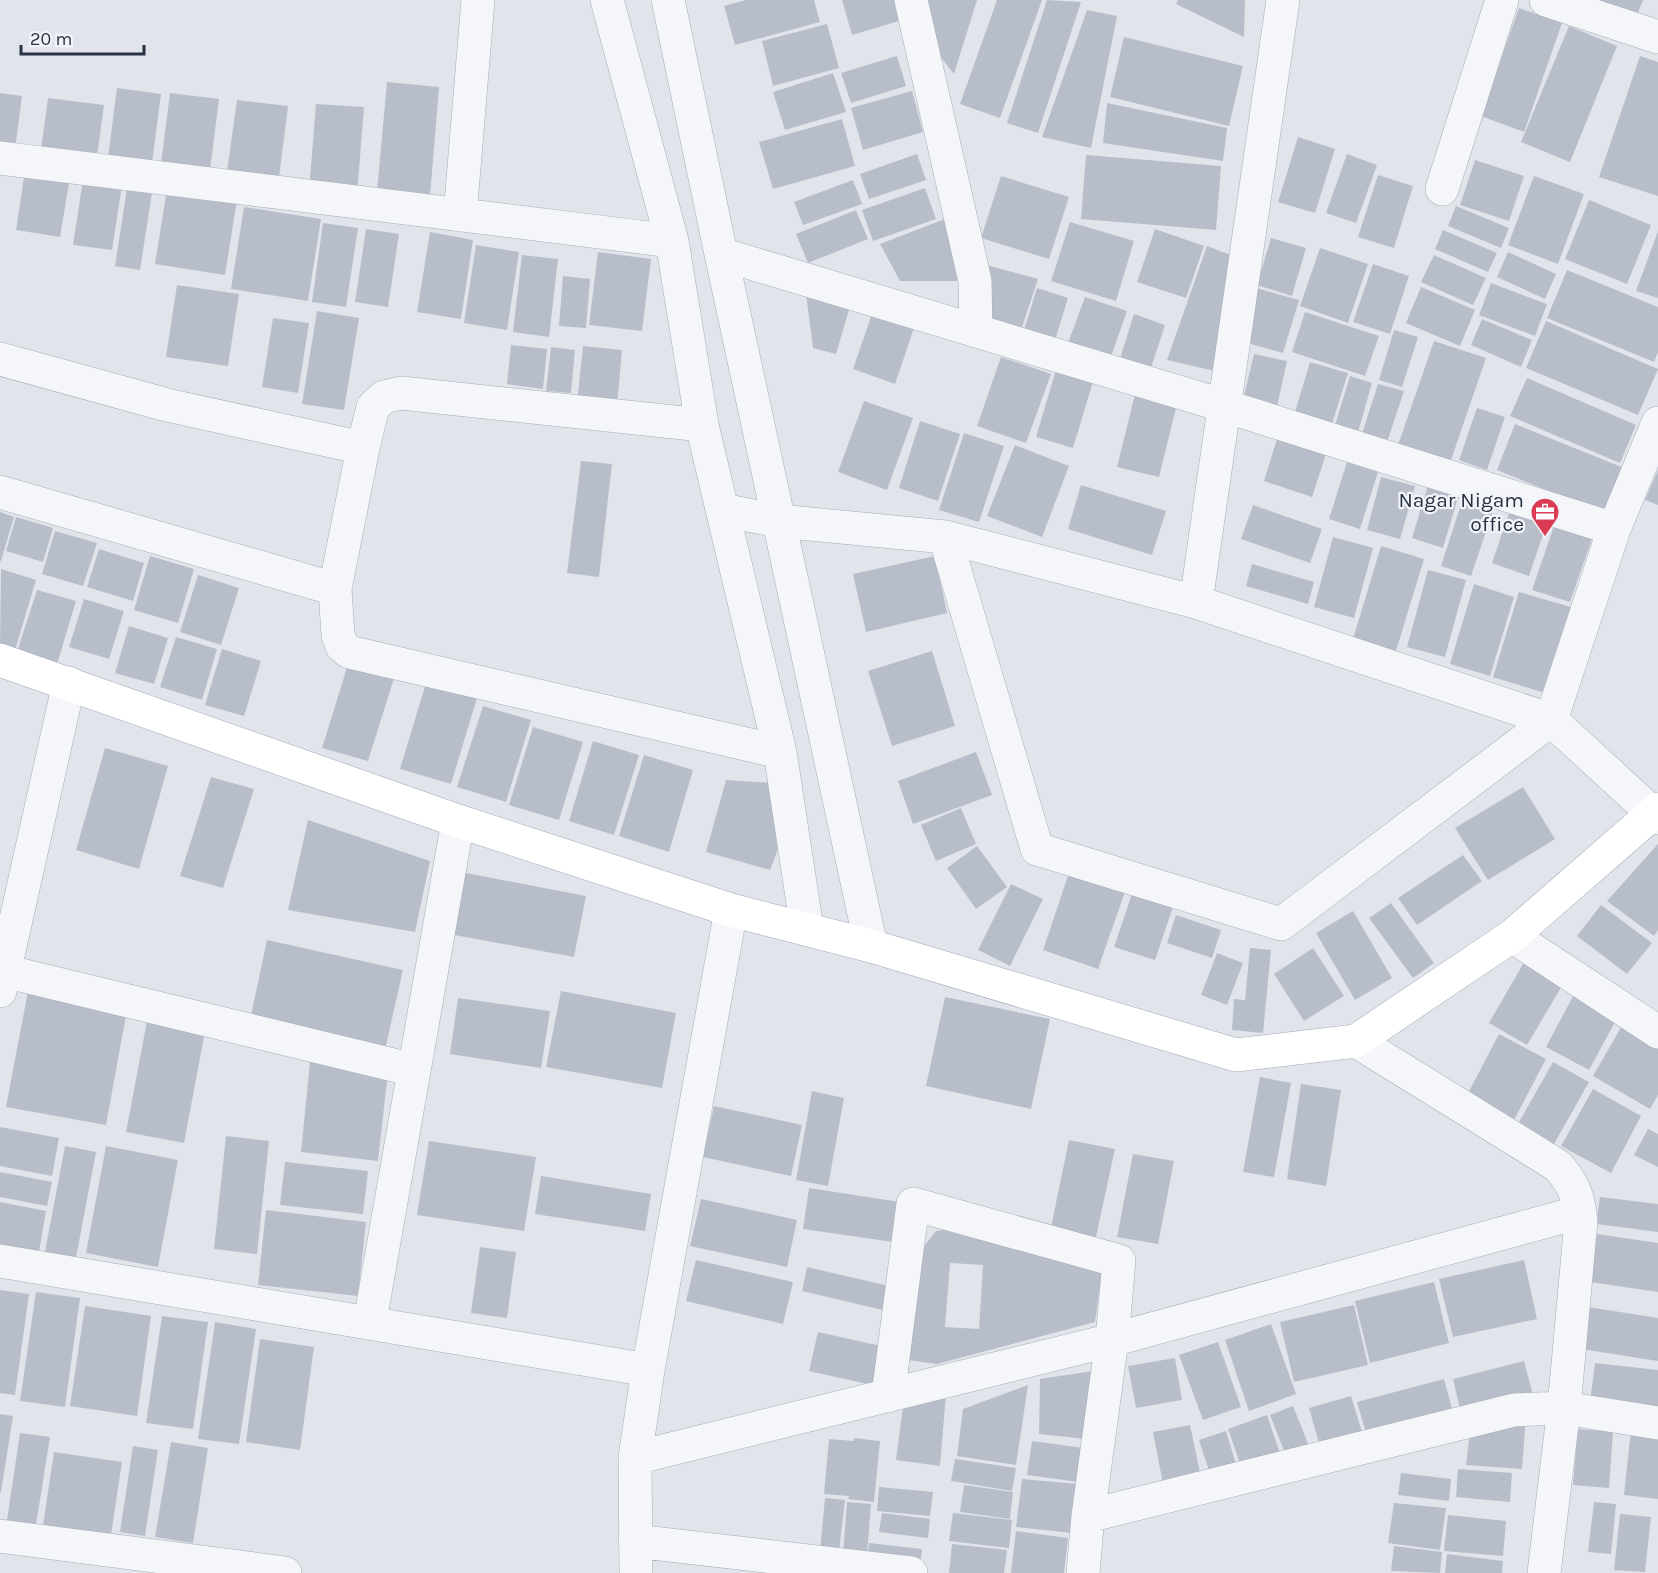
<svg xmlns="http://www.w3.org/2000/svg" width="1658" height="1573" viewBox="0 0 1658 1573" font-family="Karla,sans-serif">
<style>
.building{fill:#b8bec9;fill-rule:evenodd}
.lines{fill:none;stroke-linecap:round;stroke-linejoin:round}
.minor-casing{stroke:#a6acb6;stroke-width:34}
.major-casing{stroke:#9fa9b8;stroke-width:34}
.minor{stroke:#f4f6f9;stroke-width:33}
.major{stroke:#fff;stroke-width:33}
.labels{text-anchor:middle;stroke-width:4.5;stroke-linejoin:round;paint-order:stroke}
.poi-label{font-size:21px;fill:#283244;stroke:#f1f4f8;text-anchor:end}
</style>
<rect width="100%" height="100%" fill="#e1e5eb"/>
<path class="building" d="M746,0H814L820,22L735,45L724,6Z
M842,0H903L909,18L852,35Z
M928,0H977L954,74L922,33Z
M997,0H1042L1000,118L960,104Z
M1047,0L1081,2L1038,133L1007,123Z
M1178,0H1245L1244,37L1176,4Z
M1572,0H1643L1633,25Z
M1519,8L1562,23L1524,132L1481,116Z
M1087,10L1117,16L1091,148L1042,137Z
M827,24L839,68L773,86L762,41Z
M1569,26L1617,46L1570,162L1521,142Z
M1124,37L1243,66L1229,126L1110,97Z
M897,56L906,86L851,103L841,73Z
M1640,56L1658,62V196L1599,177Z
M833,73L846,112L785,130L773,92Z
M387,82L439,87L429,208L376,203Z
M117,88L161,94L151,171L107,165Z
M912,91L923,132L863,150L851,108Z
M0,93L22,96L15,150L0,149Z
M170,93L219,99L209,178L160,171Z
M48,98L104,105L96,164L40,157Z
M237,100L288,106L278,186L226,179Z
M1107,103L1227,128L1223,161L1103,143Z
M316,104L364,107L357,195L309,191Z
M842,119L855,166L773,189L759,142Z
M1298,137L1335,149L1315,213L1278,202Z
M917,154L926,180L869,199L860,174Z
M1347,154L1377,165L1356,223L1326,213Z
M1086,155L1221,166L1216,230L1081,219Z
M1475,160L1524,176L1509,221L1460,205Z
M26,164L71,171L60,237L16,230Z
M84,173L123,179L112,250L73,245Z
M1378,175L1413,186L1394,248L1358,237Z
M1001,176L1069,197L1049,259L981,238Z
M1534,176L1584,194L1558,264L1508,245Z
M853,180L862,204L803,225L794,202Z
M128,182L153,186L140,270L115,266Z
M925,188L936,219L873,241L862,210Z
M167,189L237,200L225,275L155,264Z
M1589,200L1651,225L1627,284L1565,259Z
M1456,206L1509,228L1501,248L1448,226Z
M244,207L321,219L308,301L231,289Z
M856,210L868,239L808,263L796,234Z
M950,217L970,281H900L880,244Z
M1070,222L1134,241L1116,301L1051,281Z
M323,223L358,228L346,307L312,302Z
M366,229L399,234L388,307L355,302Z
M1155,229L1204,246L1186,298L1137,282Z
M1443,230L1497,253L1488,272L1435,249Z
M1658,231V298L1636,291Z
M430,232L473,240L461,319L417,312Z
M1271,238L1306,248L1292,296L1257,285Z
M476,245L519,252L507,330L464,323Z
M1207,246L1236,257L1219,372L1167,360Z
M1320,248L1368,264L1348,323L1300,306Z
M598,252L651,259L642,331L589,325Z
M1508,252L1556,274L1545,299L1497,277Z
M522,255L558,259L549,337L513,332Z
M1434,255L1486,278L1473,305L1421,282Z
M979,263L1038,279L1017,342L981,330Z
M1373,264L1409,276L1390,334L1353,322Z
M1567,270L1658,307V352L1654,362L1547,318Z
M563,276L590,279L586,328L559,326Z
M1491,283L1547,304L1535,336L1479,315Z
M177,285L239,294L228,366L166,357Z
M805,286L853,296L836,354L813,348Z
M1421,287L1475,310L1460,346L1406,323Z
M1037,288L1068,298L1052,350L1021,340Z
M1256,288L1299,300L1283,353L1240,341Z
M1085,297L1127,311L1108,365L1065,351Z
M875,305L917,319L895,384L853,369Z
M317,311L359,318L344,410L302,404Z
M1305,312L1379,336L1365,376L1292,352Z
M1134,314L1165,325L1148,377L1117,368Z
M273,318L309,323L298,393L262,387Z
M1482,319L1532,340L1521,367L1471,345Z
M1546,321L1658,369L1638,415L1526,368Z
M1394,330L1418,337L1402,387L1379,380Z
M1434,341L1486,358L1450,463L1398,445Z
M511,345L547,349L543,389L507,384Z
M583,346L622,350L617,406L577,403Z
M551,347L575,350L571,393L546,391Z
M1254,354L1287,361L1276,411L1242,404Z
M1001,357L1051,374L1026,443L977,426Z
M1310,362L1348,373L1329,433L1292,422Z
M1058,363L1095,375L1073,448L1036,437Z
M1350,376L1372,383L1356,439L1333,432Z
M1527,378L1636,425L1620,463L1510,416Z
M1378,384L1404,391L1385,448L1360,440Z
M1135,394L1177,404L1159,477L1117,467Z
M864,401L913,418L887,490L838,472Z
M1477,408L1505,417L1487,470L1459,460Z
M920,421L960,434L938,501L899,488Z
M1515,424L1624,468L1606,514L1497,470Z
M1280,429L1329,445L1312,497L1264,481Z
M964,433L1004,446L979,522L939,510Z
M1015,445L1069,466L1042,537L987,516Z
M581,461L612,464L599,577L567,573Z
M1347,462L1378,472L1360,529L1329,519Z
M1658,470V505L1645,500Z
M1381,477L1415,486L1400,539L1367,530Z
M1081,485L1166,511L1152,555L1068,529Z
M1428,485L1459,494L1443,548L1412,538Z
M1466,489L1497,499L1471,576L1441,566Z
M1512,504L1549,517L1529,576L1492,563Z
M1253,505L1322,529L1310,563L1241,539Z
M0,512L14,517L1,561H0Z
M16,517L53,528L43,562L6,551Z
M1556,520L1594,533L1570,602L1532,590Z
M55,531L97,543L83,586L42,574Z
M1333,537L1373,548L1354,618L1314,607Z
M1381,546L1424,559L1396,651L1353,639Z
M99,549L144,563L133,601L87,587Z
M150,556L194,569L178,623L134,610Z
M935,556L947,613L866,632L853,574Z
M1252,564L1314,582L1308,604L1246,586Z
M1,569L36,580L15,650L0,645Z
M1428,570L1466,580L1445,657L1407,647Z
M198,575L239,588L221,645L180,632Z
M1474,584L1514,597L1490,676L1450,664Z
M37,590L76,601L54,674L14,661Z
M1519,592L1571,607L1545,693L1493,677Z
M84,599L124,611L109,659L69,647Z
M129,626L168,638L154,684L115,673Z
M176,637L217,649L202,700L160,687Z
M222,649L261,661L244,716L205,705Z
M932,651L955,726L892,746L868,671Z
M350,658L396,672L368,761L322,748Z
M426,683L477,698L451,784L400,769Z
M483,706L531,720L506,802L457,787Z
M533,727L583,742L559,820L509,805Z
M593,741L639,755L614,835L569,821Z
M105,748L168,766L139,869L76,850Z
M976,752L992,795L913,824L898,781Z
M644,755L693,770L669,852L619,836Z
M211,777L254,789L223,888L180,876Z
M726,780L772,783L781,841L770,870L706,852Z
M1523,787L1555,839L1488,880L1455,828Z
M961,808L976,844L936,861L921,825Z
M308,820L430,861L415,932L288,910Z
M1658,844V930L1654,936L1607,901Z
M977,846L1007,887L976,909L947,868Z
M1463,855L1482,881L1417,925L1398,898Z
M1071,867L1127,886L1098,969L1043,950Z
M461,872L586,896L574,957L449,934Z
M1011,884L1043,899L1010,966L978,950Z
M1134,888L1175,901L1155,960L1114,947Z
M1391,903L1434,963L1413,978L1369,918Z
M1601,905L1652,943L1627,974L1577,936Z
M1353,911L1392,978L1355,1000L1316,933Z
M1176,915L1221,930L1212,958L1167,943Z
M267,940L403,970L385,1050L250,1020Z
M1250,948L1271,950L1263,1033L1232,1030L1234,999L1245,1000Z
M1313,948L1344,996L1304,1021L1274,974Z
M1217,953L1243,963L1227,1005L1201,995Z
M1527,957L1566,979L1527,1045L1489,1023Z
M1578,987L1622,1009L1589,1070L1546,1047Z
M28,991L127,1010L106,1125L6,1107Z
M561,991L676,1013L662,1088L546,1067Z
M945,997L1050,1019L1031,1109L926,1086Z
M458,998L550,1011L541,1068L450,1054Z
M1627,1017L1658,1035V1095L1650,1109L1593,1076Z
M147,1021L205,1031L184,1143L126,1132Z
M1499,1034L1546,1059L1512,1124L1465,1099Z
M310,1062L388,1071L378,1161L301,1152Z
M1553,1062L1589,1082L1554,1144L1518,1124Z
M1260,1077L1291,1083L1274,1177L1243,1172Z
M1301,1084L1341,1090L1326,1186L1287,1179Z
M1593,1089L1641,1116L1611,1173L1561,1146Z
M812,1091L844,1098L828,1186L796,1180Z
M714,1106L802,1125L791,1176L703,1157Z
M0,1127L59,1138L52,1176L0,1166Z
M1648,1129L1658,1134V1167L1634,1155Z
M226,1136L269,1141L257,1254L214,1249Z
M1069,1140L1115,1149L1094,1246L1049,1237Z
M429,1141L536,1157L524,1231L417,1215Z
M65,1146L96,1152L75,1263L44,1257Z
M106,1146L178,1160L158,1267L86,1253Z
M1133,1154L1174,1161L1158,1244L1117,1237Z
M285,1162L368,1171L363,1214L280,1205Z
M0,1172L52,1182L47,1206L0,1197Z
M541,1176L651,1194L645,1231L535,1214Z
M809,1188L900,1202L893,1242L803,1229Z
M1600,1197L1658,1204V1232L1596,1224Z
M701,1199L797,1220L787,1267L690,1246Z
M0,1202L46,1211L39,1252L0,1244Z
M266,1210L366,1222L358,1296L258,1285Z
M956,1228L1102,1271L1095,1322L937,1364L907,1360L921,1250L936,1231ZM950,1263L983,1265L979,1329L945,1327Z
M1597,1234L1658,1243V1292L1590,1282Z
M480,1247L516,1252L507,1318L471,1313Z
M696,1260L793,1282L783,1324L686,1301Z
M1524,1260L1537,1319L1453,1337L1439,1279Z
M807,1267L893,1287L887,1311L802,1291Z
M1434,1282L1449,1343L1370,1363L1355,1301Z
M0,1290L29,1294L15,1395L0,1393Z
M36,1292L80,1298L65,1407L20,1401Z
M1354,1305L1368,1365L1294,1382L1280,1322Z
M85,1306L151,1316L137,1416L70,1406Z
M1588,1307L1658,1318V1361L1581,1349Z
M162,1316L208,1322L193,1429L146,1423Z
M215,1322L256,1329L239,1444L198,1439Z
M1271,1324L1296,1394L1249,1411L1225,1340Z
M818,1332L881,1346L872,1385L809,1371Z
M260,1339L314,1347L300,1450L246,1442Z
M1218,1342L1241,1407L1203,1420L1179,1355Z
M1175,1358L1182,1400L1136,1408L1128,1366Z
M1524,1361L1533,1395L1461,1413L1453,1379Z
M1595,1363L1658,1370V1417L1589,1409Z
M1093,1371L1086,1439L1039,1434L1040,1379Z
M1444,1379L1454,1416L1368,1440L1357,1402Z
M1028,1385L1016,1465L957,1456L963,1409Z
M946,1394L940,1466L896,1460L903,1406Z
M1351,1396L1364,1438L1321,1450L1309,1408Z
M1293,1406L1311,1451L1288,1461L1270,1415Z
M0,1414L13,1416L1,1492H0Z
M1267,1415L1281,1456L1242,1469L1228,1429Z
M1526,1416L1522,1469L1466,1465L1470,1431Z
M1190,1425L1202,1482L1164,1489L1153,1432Z
M1578,1429L1613,1432L1609,1488L1573,1485Z
M1631,1430L1658,1433V1499L1624,1495Z
M1226,1431L1238,1471L1212,1480L1199,1440Z
M20,1433L50,1437L36,1525L7,1520Z
M854,1438L880,1441L874,1502L848,1499L849,1496L824,1494L829,1439L854,1441Z
M1032,1441L1084,1448L1079,1482L1027,1475Z
M171,1442L208,1448L193,1543L155,1537Z
M133,1446L158,1450L145,1536L120,1532Z
M54,1452L122,1462L111,1535L43,1525Z
M955,1459L1016,1468L1012,1491L951,1481Z
M1458,1469L1512,1473L1510,1502L1456,1497Z
M1401,1473L1451,1479L1449,1501L1398,1495Z
M1022,1479L1077,1484L1072,1533L1016,1527Z
M964,1485L1013,1492L1010,1519L960,1512Z
M879,1487L933,1492L930,1516L877,1511Z
M825,1498L845,1500L839,1552L820,1551Z
M847,1502L871,1504L867,1556L843,1554Z
M1594,1502L1616,1504L1611,1554L1588,1552Z
M1394,1503L1446,1508L1440,1550L1388,1543Z
M882,1513L930,1519L928,1538L879,1532Z
M953,1513L1012,1520L1009,1548L949,1541Z
M1620,1514L1651,1517L1645,1572L1614,1570Z
M1448,1515L1506,1521L1503,1556L1444,1551Z
M1016,1531L1068,1538L1064,1573H1011Z
M869,1543L922,1549L920,1569L867,1564Z
M952,1544L1007,1550L1004,1573H949Z
M1394,1546L1442,1552L1440,1573L1391,1571Z
M1447,1554L1503,1561L1502,1573H1445Z"/>
<g class="lines">
<g class="minor-casing">
<path id="minor" d="M607,0L672,241L702,425L780,752L807,929
M668,0L721,254L871,946
M911,0L975,281L976,331
M1546,0L1658,37
M0,158L672,241
M1442,189L1502,0
M460,215L478,0
M721,254L1225,406L1614,529
M0,359L167,405L363,448
M0,492L335,589L338,635L342,646L349,652L780,752
M722,510L779,521L945,537L1196,602L1551,720L1658,818
M945,537L1037,849L1281,924L1551,720L1614,529L1658,423
M335,589L363,448L373,407L384,397L401,393L702,425
M1196,602L1283,0
M1512,936L1658,1032
M0,970L414,1070
M0,991L69,683
M1356,1041L1558,1166C1575,1186 1578,1196 1581,1221L1564,1408L1544,1573
M0,1261L648,1370
M370,1321L458,821
M888,1396L913,1204L1119,1261L1112,1340L1088,1516L1083,1573
M635,1458L1112,1340L1580,1212
M1088,1516L1514,1410L1564,1408L1658,1423
M0,1536L285,1573
M635,1541L911,1573
M636,1573L635,1458L648,1370L731,910"/>
</g>
<g class="major-casing">
<path id="major" d="M0,660L458,821L731,910L871,946L1236,1055L1356,1041L1512,936L1658,809"/>
</g>
<use href="#minor" class="minor"/>
<use href="#major" class="major"/>
</g>
<defs>
<g id="office-pin" transform="scale(1.5)"><path d="M0 17L-7.5 6A9.5 9.5 0 1 1 7.5 6Z" fill="#db3b55" stroke="#f1f4f8"/><path d="M-6-3h4V-5.5h4V-3h4V5H-6ZM-1-4.5V-3h2v-1.5ZM-6 0V1H6V0Z" fill="#fff"/></g>
</defs>
<g fill-rule="evenodd">
<use href="#office-pin" x="1545" y="512"/>
</g>
<g class="labels">
<g class="poi-label">
<text x="1524" y="507">Nagar Nigam<tspan x="1524" dy="24">office</tspan></text>
</g>
</g>
<path d="M21 45v9h123v-9" fill="none" stroke="#283244" stroke-width="3"/>
<text x="30" y="45" font-size="18" fill="#283244" stroke="#f1f4f8" stroke-width="4.5" paint-order="stroke">20 m</text>
</svg>
